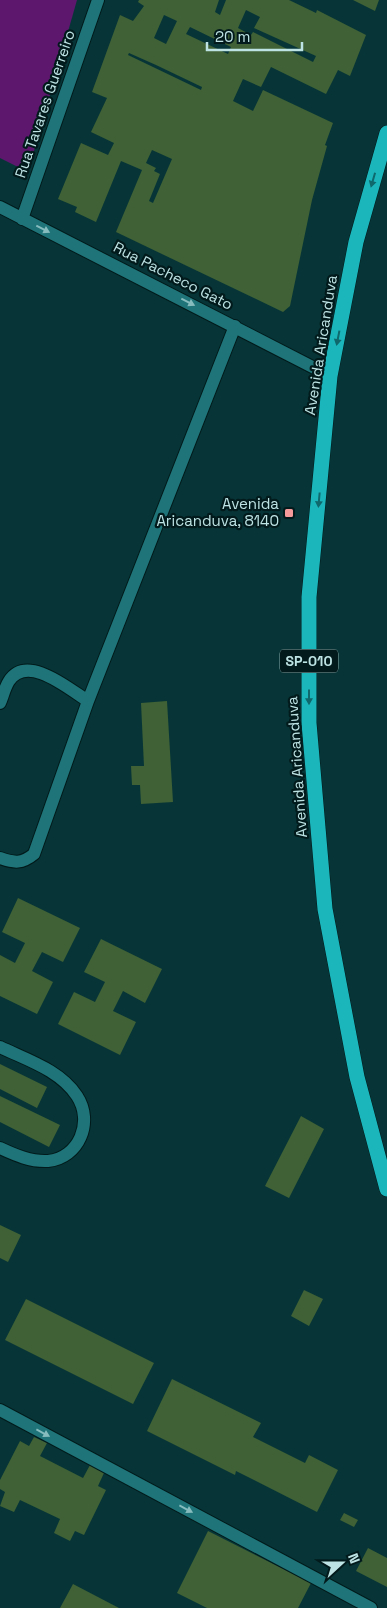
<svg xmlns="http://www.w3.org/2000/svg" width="387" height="1608" viewBox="0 0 387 1608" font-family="'Space Grotesk',sans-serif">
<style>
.green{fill:#5d186e}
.building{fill:#3f6135;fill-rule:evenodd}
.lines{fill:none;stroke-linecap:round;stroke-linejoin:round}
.street-casing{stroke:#021a1b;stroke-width:14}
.highway-casing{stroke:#021a1b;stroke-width:16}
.street{stroke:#1e7478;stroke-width:12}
.highway{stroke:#1ab6bc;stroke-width:15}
.oneway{fill:#0e686c}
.oneway2{fill:#86bcbe}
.poi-dot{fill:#f59b9c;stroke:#021a1b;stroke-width:2}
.labels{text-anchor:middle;stroke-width:4.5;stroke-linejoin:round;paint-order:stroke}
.shield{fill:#021a1b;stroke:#86a7a8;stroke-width:1}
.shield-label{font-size:14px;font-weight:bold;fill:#bee3e4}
.street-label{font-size:15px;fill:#bee3e4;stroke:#021a1b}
.poi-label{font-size:15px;fill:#bee3e4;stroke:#021a1b;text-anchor:end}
</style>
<rect width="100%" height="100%" fill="#073537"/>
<path class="green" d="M0,0H77L28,172L0,158Z"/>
<path class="building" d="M139,0H219L215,12L220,15L226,0H289L316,13L317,10L366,35L350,76L338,70L326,94L271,67L261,87L243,79L233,101L253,111L263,90L333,123L325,145L327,146L312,200L290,306L283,312L116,232L142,170L121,161L96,222L75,212L77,207L58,199L81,143L108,155L114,143L91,132L107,98L92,92L120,15L133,21L144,6L138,2ZM246,10L260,17L254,28L316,56L313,62L253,32L251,35L238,28ZM164,15L177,21L166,44L154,38ZM190,27L231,47L228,54L186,34ZM129,53L156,65L202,87L201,90L128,55ZM152,150L172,159L153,203L149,201L160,174L154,171L156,168L146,163Z
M353,0H379L375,11Z
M167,701L173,802L141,804L140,785H132L131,766H144L141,703Z
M18,898L80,928L63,962L42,952L32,971L53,982L37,1014L0,996V955L15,963L25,943L2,932Z
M101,939L162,969L145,1003L123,991L113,1011L136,1022L120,1055L58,1024L74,992L95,1002L105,982L84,972Z
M0,1064L47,1087L37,1108L0,1089Z
M0,1096L60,1125L49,1147L0,1122Z
M301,1116L324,1129L289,1198L265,1186Z
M0,1225L21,1235L8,1262L0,1258Z
M304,1290L323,1299L309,1326L291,1316Z
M26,1299L154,1363L133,1404L5,1340Z
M172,1379L261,1423L253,1437L305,1463L309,1455L338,1470L317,1512L236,1471L235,1475L147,1431Z
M34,1437L47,1443L40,1456L83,1478L90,1465L104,1473L98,1486L106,1490L84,1535L75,1531L70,1541L54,1533L60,1519L20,1500L14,1512L0,1506L5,1492L0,1489V1480L20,1441L29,1446Z
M344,1513L358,1520L354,1527L340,1520Z
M208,1531L311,1583L298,1608H207L177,1593Z
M368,1548L387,1558V1587L356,1571Z
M73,1584L119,1608H60Z"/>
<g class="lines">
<g class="street-casing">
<path id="street" d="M0,207L330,376
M22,219L98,0
M0,703C3,696 5,687 9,681C27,653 69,689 88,701
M0,858C14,863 22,864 34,854L88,701L235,326
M0,1047C27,1060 60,1070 77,1096C94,1122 79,1158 48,1161C31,1162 15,1155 0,1148
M0,1410L371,1608"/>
</g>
<g class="highway-casing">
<path id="highway" d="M387,133L356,242L330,376L309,597V723L325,909L357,1077L387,1189"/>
</g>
<use href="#street" class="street"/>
<use href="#highway" class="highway"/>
</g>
<defs><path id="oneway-solid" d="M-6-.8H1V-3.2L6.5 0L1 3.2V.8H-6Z" transform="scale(1.25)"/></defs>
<g class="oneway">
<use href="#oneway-solid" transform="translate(373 180) rotate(106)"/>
<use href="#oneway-solid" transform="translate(338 338) rotate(101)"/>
<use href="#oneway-solid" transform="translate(319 500) rotate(95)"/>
<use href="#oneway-solid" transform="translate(309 697) rotate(90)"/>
</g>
<g class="oneway2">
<use href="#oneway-solid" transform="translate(43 229) rotate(27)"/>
<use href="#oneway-solid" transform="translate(188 302) rotate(27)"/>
<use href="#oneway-solid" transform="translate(43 1433) rotate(28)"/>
<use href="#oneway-solid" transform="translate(186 1509) rotate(28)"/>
</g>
<rect class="poi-dot" x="284" y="508" width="10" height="10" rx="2.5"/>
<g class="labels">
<rect class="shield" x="280" y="649.5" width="58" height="23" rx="4"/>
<g class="shield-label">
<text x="309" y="666">SP-010</text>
</g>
<g class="street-label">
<text transform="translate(45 104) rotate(-71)" y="5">Rua Tavares Guerreiro</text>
<text transform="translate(173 276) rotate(27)" y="5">Rua Pacheco Gato</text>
<text transform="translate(321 345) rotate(-81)" y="5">Avenida Aricanduva</text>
<text transform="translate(297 767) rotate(-94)" y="5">Avenida Aricanduva</text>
</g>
<g class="poi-label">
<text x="279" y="509">Avenida<tspan x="279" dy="17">Aricanduva, 8140</tspan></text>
</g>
</g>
<g transform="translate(342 1563) rotate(69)" stroke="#021a1b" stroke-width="4" paint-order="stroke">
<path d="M0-4L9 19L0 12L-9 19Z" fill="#bee3e4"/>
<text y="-8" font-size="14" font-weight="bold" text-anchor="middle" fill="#bee3e4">N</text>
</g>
<path d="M207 42v8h95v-8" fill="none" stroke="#bee3e4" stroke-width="2.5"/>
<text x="215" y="42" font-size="15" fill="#bee3e4" stroke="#021a1b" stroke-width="4" paint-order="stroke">20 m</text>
</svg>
